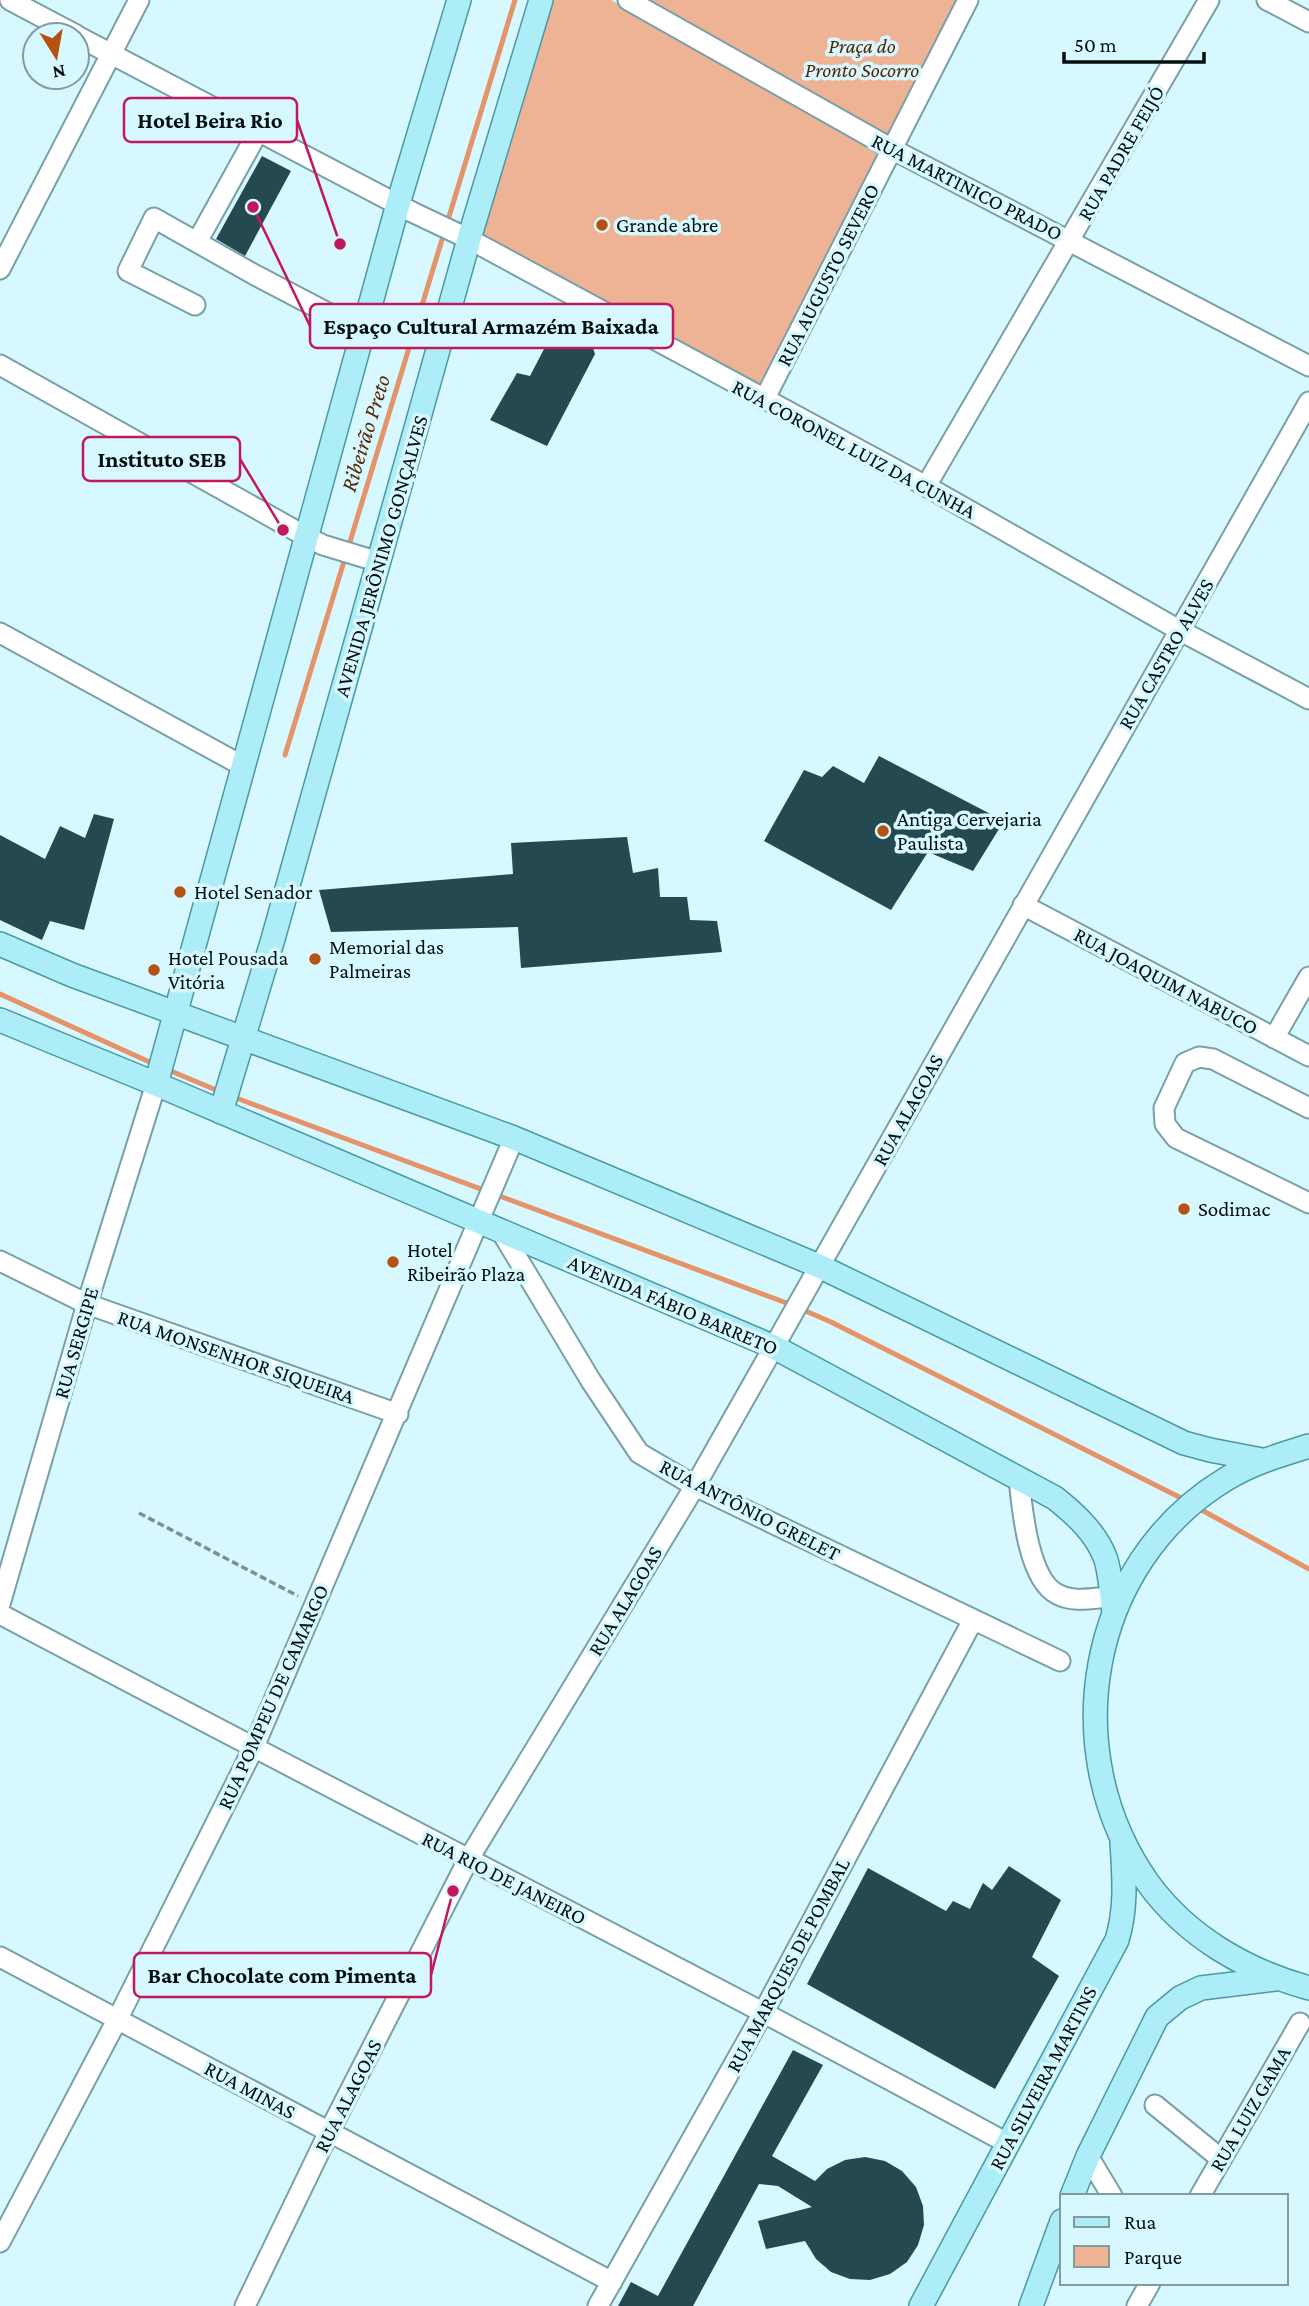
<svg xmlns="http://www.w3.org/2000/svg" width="1309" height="2306" viewBox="0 0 1309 2306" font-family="'Crimson Pro',serif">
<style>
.green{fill:#eeb395}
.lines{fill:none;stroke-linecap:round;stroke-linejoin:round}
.stream{stroke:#e59368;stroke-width:5}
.building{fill:#244950}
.minor-casing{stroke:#79a0a8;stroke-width:23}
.major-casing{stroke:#4d98a5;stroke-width:26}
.path{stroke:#799195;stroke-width:3.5;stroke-dasharray:7 3.5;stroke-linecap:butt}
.minor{stroke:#fff;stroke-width:19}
.major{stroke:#acedf8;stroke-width:23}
.poi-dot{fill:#b35212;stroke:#d7f8fe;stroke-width:2.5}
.labels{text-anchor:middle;stroke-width:7;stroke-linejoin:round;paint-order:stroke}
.park-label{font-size:21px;font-style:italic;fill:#572403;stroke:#d7f8fe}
.street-label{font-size:21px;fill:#020f11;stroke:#d7f8fe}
.poi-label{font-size:21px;fill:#020f11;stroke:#d7f8fe;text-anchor:start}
.water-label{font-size:23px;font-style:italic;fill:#5a2605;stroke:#d7f8fe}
.leader{fill:none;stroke:#c2185b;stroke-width:2.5}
.callout-dot{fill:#c2185b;stroke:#d7f8fe;stroke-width:2.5}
.callout{fill:#d7f8fe;stroke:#c2185b;stroke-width:2.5}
.callout-label{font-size:23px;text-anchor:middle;font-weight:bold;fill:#020f11}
</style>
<rect width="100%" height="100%" fill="#d7f8fe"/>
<path class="green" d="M550,0H611L879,151L758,387L482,236Z
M644,0H956L887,138Z"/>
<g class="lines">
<path class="stream" d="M285,755L515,0
M0,994L154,1064
M166,1069L221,1092
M231,1096L792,1305
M801,1309L831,1322L1187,1501
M1198,1508L1309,1569"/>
</g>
<path class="building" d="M262,156L291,171L245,256L216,239Z
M558,322L590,339L595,354L547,446L490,420L517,373L530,376Z
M879,756L1004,821L973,871L928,852L891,910L764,841L804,770L822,777L833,766L864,783Z
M94,814L114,819L84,930L50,921L42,940L0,920V835L45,859L60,826L85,838Z
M627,837L633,873L658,868L660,897H687L690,920L717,921L722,952L521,968L518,927L331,932L319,890L513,874L511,843Z
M1009,1866L1061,1900L1032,1957L1059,1976L995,2089L807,1984L868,1868L946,1911L953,1901L970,1909L983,1883L992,1890Z
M793,2050L823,2065L772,2156L815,2181L827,2169L845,2160L865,2157L885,2161L902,2171L916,2187L923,2206L924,2225L918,2245L907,2262L890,2274L870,2280L850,2279L831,2272L816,2259L805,2241L766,2249L758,2221L812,2207L778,2186L759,2184L693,2306H618L631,2282L658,2296Z"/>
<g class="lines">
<g class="minor-casing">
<path id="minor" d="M10,0L76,35
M628,0L892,149L1309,366
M1267,0L1309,22
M77,36L412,212L469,239L926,486L1179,630L1309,699
M197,242L259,130
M0,269L139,0
M195,305L128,271L154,218L255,275L364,332
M0,365L307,537L323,545L379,562
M764,400L968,0
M926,486L1209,0
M0,633L243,766
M1023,905L1309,1056
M1274,1038L1309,977
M1309,1108L1213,1059L1199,1057L1185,1063L1164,1108L1165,1124L1176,1138L1309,1203
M501,1231L591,1381L639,1453L695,1486L1060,1661
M0,1261L87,1304L398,1414
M1019,1479C1022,1508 1028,1579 1057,1594C1074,1603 1093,1598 1111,1597
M0,1604L87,1304L156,1084
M0,1614C335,1792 674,1962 1007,2143
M0,1957L612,2282
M1155,2105L1221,2159
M1088,2156L1112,2196
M1200,2196L1300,2023
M0,2242L117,2020L253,1749L514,1138
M245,2306L329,2132L468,1860L695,1486L1309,402
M598,2306L764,2011L973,1620
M1137,2306L1150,2283"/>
</g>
<g class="major-casing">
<path id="major" d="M0,944L72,975L514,1138L819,1266L1184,1443L1210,1450L1262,1460
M0,1020L156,1084L774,1347L1055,1498C1075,1514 1095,1532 1105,1557C1111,1573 1111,1595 1114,1612
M156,1084L398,204L459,0
M221,1112L273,939L469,239L541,0
M1309,1446C1280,1455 1252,1463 1226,1479C1086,1564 1056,1753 1148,1883C1187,1937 1247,1971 1309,1988
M1072,2196L1088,2156L1157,2017L1180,1998L1201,1988L1275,1979
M921,2306L1117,1940C1127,1907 1124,1876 1122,1842
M1031,2306L1062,2221"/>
</g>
<path class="path" d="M139,1513L298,1596"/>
<use href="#minor" class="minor"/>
<use href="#major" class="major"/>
</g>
<g class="poi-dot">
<circle cx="602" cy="225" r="7"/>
<circle cx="883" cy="831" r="7"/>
<circle cx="180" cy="892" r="7"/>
<circle cx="315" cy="959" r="7"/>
<circle cx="154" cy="970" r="7"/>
<circle cx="1184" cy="1209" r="7"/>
<circle cx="393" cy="1262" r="7"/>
</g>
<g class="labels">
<g class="park-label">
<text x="862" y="53">Praça do<tspan x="862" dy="24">Pronto Socorro</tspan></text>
</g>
<g class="street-label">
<text transform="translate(1121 153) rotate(-60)" y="7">RUA PADRE FEIJÓ</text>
<text transform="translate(967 187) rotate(27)" y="7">RUA MARTINICO PRADO</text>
<text transform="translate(828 275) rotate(-63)" y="7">RUA AUGUSTO SEVERO</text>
<text transform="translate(854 449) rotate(28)" y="7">RUA CORONEL LUIZ DA CUNHA</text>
<text transform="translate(381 556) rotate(-74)" y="7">AVENIDA JERÔNIMO GONÇALVES</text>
<text transform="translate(1166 654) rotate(-60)" y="7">RUA CASTRO ALVES</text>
<text transform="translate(1166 981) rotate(28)" y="7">RUA JOAQUIM NABUCO</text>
<text transform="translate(908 1110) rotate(-61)" y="7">RUA ALAGOAS</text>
<text transform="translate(673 1305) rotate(23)" y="7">AVENIDA FÁBIO BARRETO</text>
<text transform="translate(76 1343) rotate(-74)" y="7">RUA SERGIPE</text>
<text transform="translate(236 1357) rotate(19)" y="7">RUA MONSENHOR SIQUEIRA</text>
<text transform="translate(750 1510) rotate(27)" y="7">RUA ANTÔNIO GRELET</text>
<text transform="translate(625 1601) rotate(-59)" y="7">RUA ALAGOAS</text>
<text transform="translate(273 1697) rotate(-66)" y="7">RUA POMPEU DE CAMARGO</text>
<text transform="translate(504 1878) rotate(27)" y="7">RUA RIO DE JANEIRO</text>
<text transform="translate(788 1965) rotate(-62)" y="7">RUA MARQUES DE POMBAL</text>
<text transform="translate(1043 2078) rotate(-62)" y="7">RUA SILVEIRA MARTINS</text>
<text transform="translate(250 2090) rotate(28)" y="7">RUA MINAS</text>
<text transform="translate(348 2096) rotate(-63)" y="7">RUA ALAGOAS</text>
<text transform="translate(1250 2109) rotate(-60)" y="7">RUA LUIZ GAMA</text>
</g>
<g class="poi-label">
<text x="616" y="232">Grande abre</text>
<text x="897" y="826">Antiga Cervejaria<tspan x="897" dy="24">Paulista</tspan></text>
<text x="194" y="899">Hotel Senador</text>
<text x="329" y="954">Memorial das<tspan x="329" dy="24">Palmeiras</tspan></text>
<text x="168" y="965">Hotel Pousada<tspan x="168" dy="24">Vitória</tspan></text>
<text x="1198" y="1216">Sodimac</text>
<text x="407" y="1257">Hotel<tspan x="407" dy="24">Ribeirão Plaza</tspan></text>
</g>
<g class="water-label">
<text transform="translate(365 433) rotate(-73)" y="8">Ribeirão Preto</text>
</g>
</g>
<path class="leader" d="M340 244L297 120M253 207L310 326M283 530L240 459M453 1891L431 1975"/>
<g class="callout-dot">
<circle cx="340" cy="244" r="7"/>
<circle cx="253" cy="207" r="7"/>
<circle cx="283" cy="530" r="7"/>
<circle cx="453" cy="1891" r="7"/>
</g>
<g class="callout">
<rect x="124" y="98" width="173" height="44" rx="7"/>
<rect x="310" y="304" width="363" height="44" rx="7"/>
<rect x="83" y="437" width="157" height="44" rx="7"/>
<rect x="134" y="1953" width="297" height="44" rx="7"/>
</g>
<g class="callout-label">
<text x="210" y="128">Hotel Beira Rio</text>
<text x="491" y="334">Espaço Cultural Armazém Baixada</text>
<text x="162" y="467">Instituto SEB</text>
<text x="282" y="1983">Bar Chocolate com Pimenta</text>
</g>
<rect x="1060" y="2194" width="228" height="91" fill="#d7f8fe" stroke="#829b9f" stroke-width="2"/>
<rect x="1074" y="2217" width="35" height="10" fill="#acedf8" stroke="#829b9f" stroke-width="2"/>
<text x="1124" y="2229" font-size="21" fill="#020f11">Rua</text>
<rect x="1074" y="2246" width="35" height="21" fill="#eeb395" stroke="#829b9f" stroke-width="2"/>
<text x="1124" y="2264" font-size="21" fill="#020f11">Parque</text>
<g transform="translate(56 56) rotate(169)"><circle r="33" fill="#d7f8fe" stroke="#829b9f" stroke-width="2"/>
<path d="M0-5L12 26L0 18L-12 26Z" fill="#b35212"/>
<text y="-10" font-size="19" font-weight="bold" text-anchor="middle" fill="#020f11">N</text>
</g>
<path d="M1064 52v10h140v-10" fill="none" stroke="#020f11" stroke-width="3.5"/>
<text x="1074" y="52" font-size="21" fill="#020f11" stroke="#d7f8fe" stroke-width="5" paint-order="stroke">50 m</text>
</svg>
